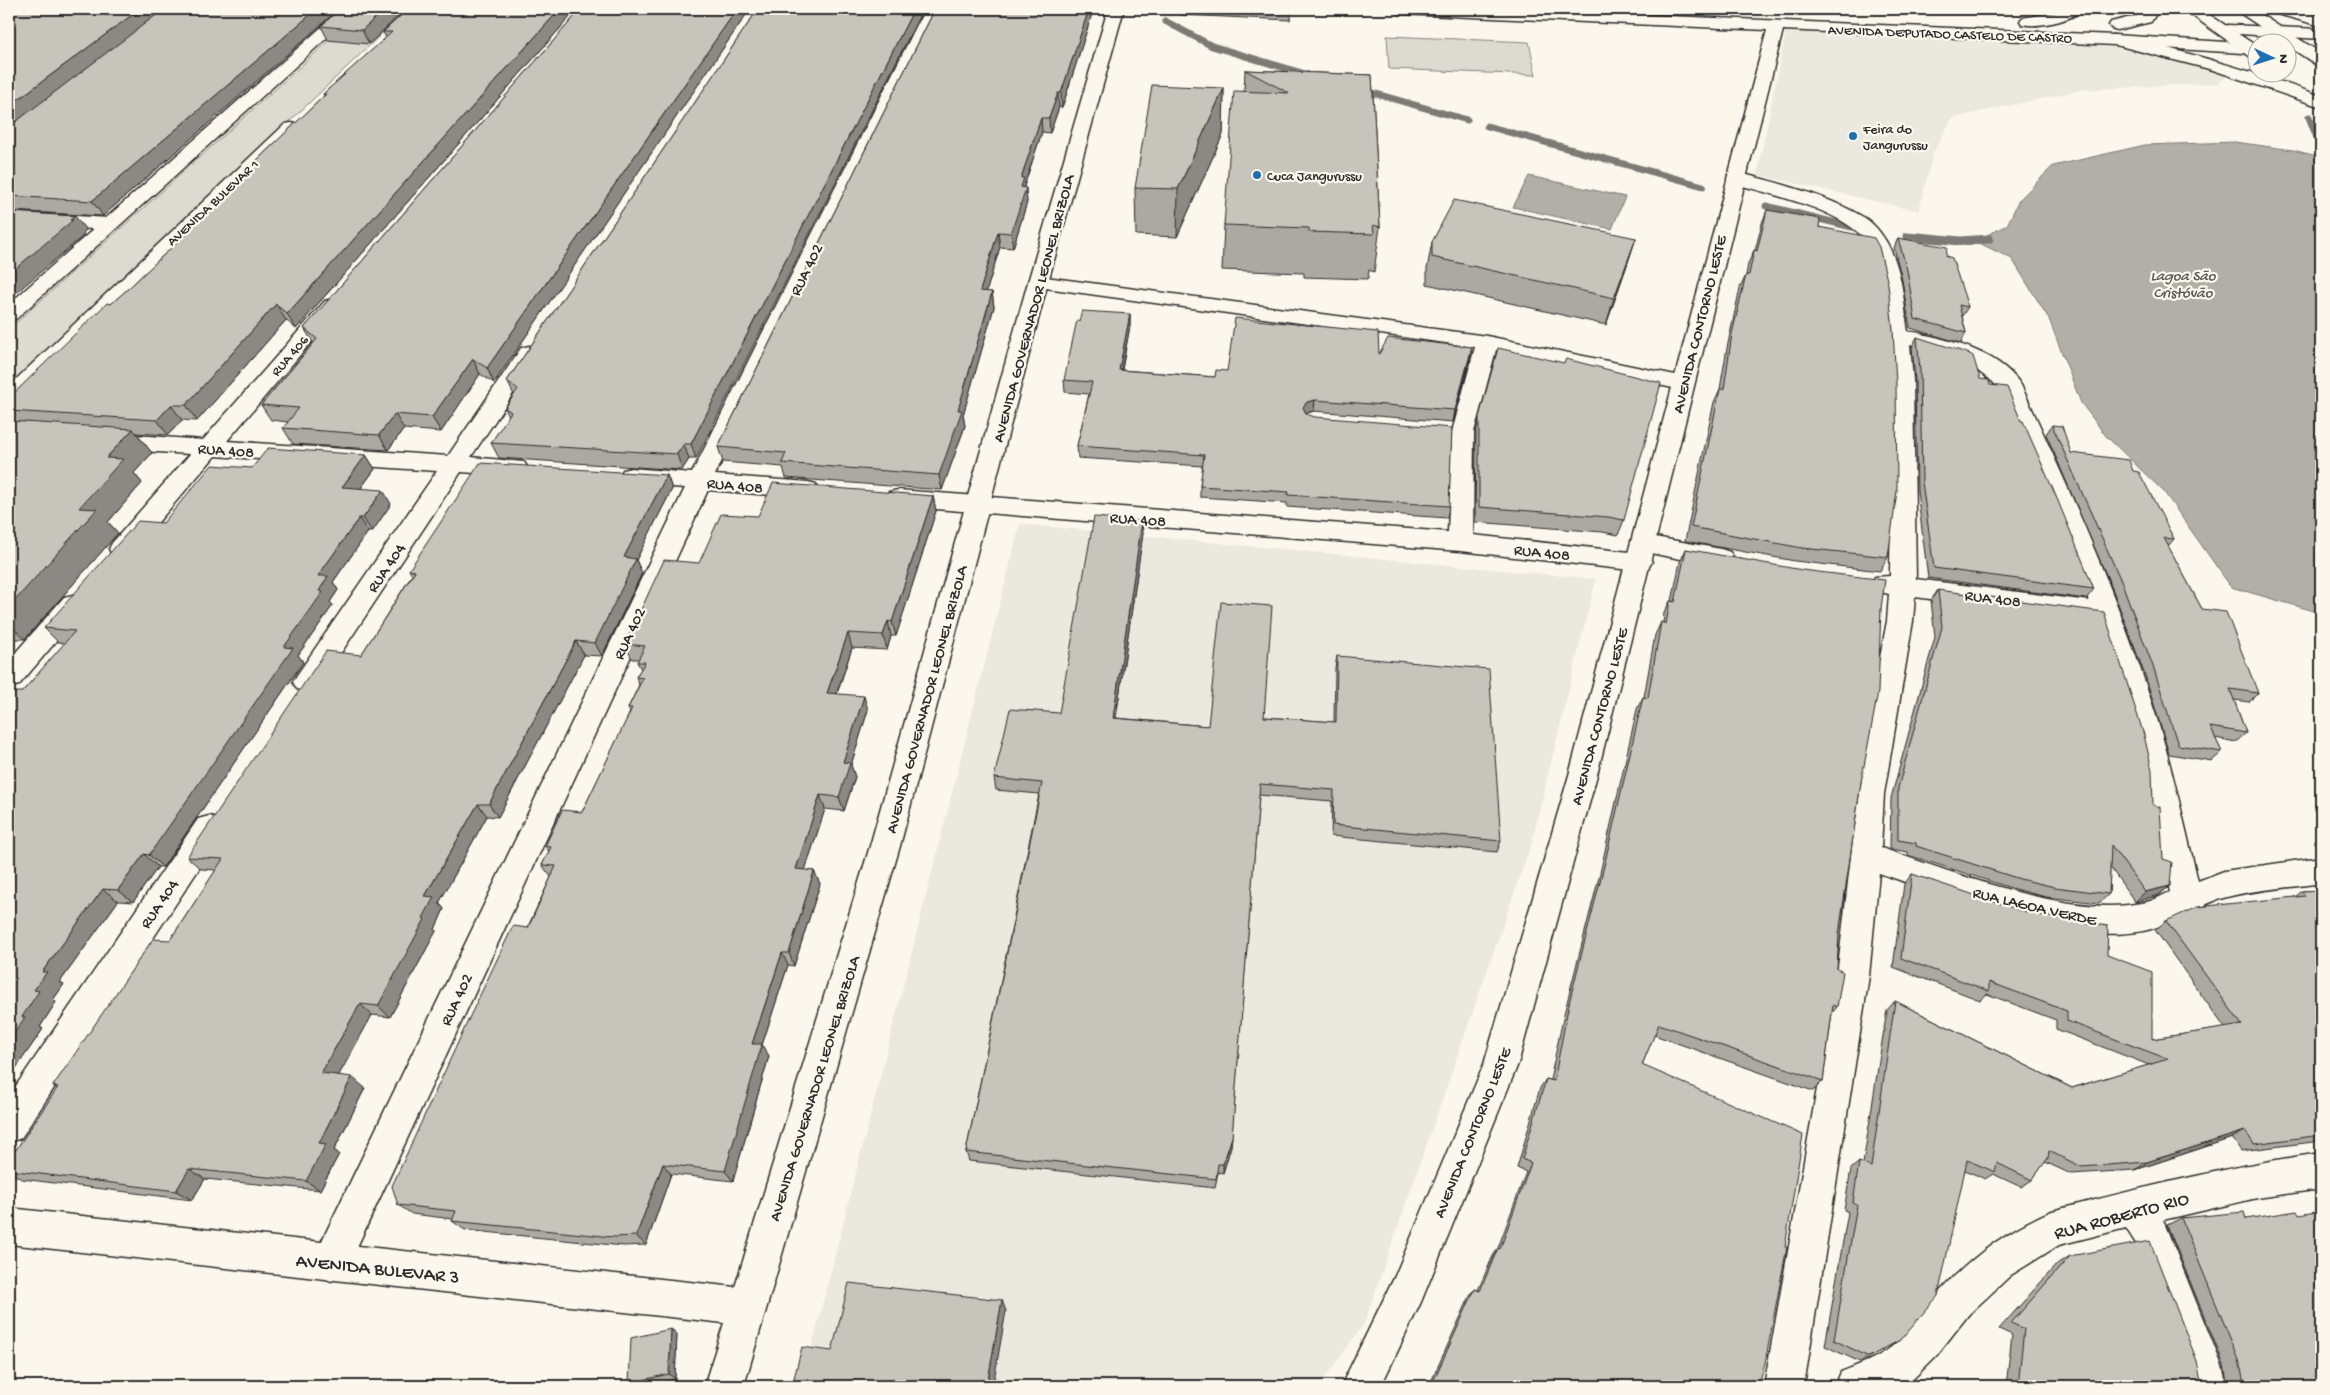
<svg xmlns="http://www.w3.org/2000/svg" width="2330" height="1395" viewBox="0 0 2330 1395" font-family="'Gochi Hand',sans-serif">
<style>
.built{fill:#ebe8de}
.green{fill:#dddad0;stroke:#84827e}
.water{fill:#b1afa7;stroke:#7b7a75}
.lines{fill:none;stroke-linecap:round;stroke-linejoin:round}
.stream-far1{stroke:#7b7a75;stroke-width:7}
.stream{stroke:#7b7a75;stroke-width:9}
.street-casing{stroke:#2b2b2b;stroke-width:3}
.secondary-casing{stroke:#2b2b2b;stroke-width:3}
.primary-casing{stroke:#2b2b2b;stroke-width:3}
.street{fill:#fbf7ec;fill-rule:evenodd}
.secondary{fill:#fbf7ec;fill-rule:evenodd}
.primary{fill:#fbf7ec;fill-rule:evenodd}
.wall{fill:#aba9a2;stroke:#2b2b2b}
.shaded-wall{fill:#8b8984;stroke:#2b2b2b}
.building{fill:#c7c4bc;stroke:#2b2b2b}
.poi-dot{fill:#1f6fb2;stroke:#fbf7ec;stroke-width:2}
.labels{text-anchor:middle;stroke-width:4.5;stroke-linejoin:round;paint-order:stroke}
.far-street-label{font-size:14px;fill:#2b2b2b;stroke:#fbf7ec}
.far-poi-label{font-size:14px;fill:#2b2b2b;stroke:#fbf7ec;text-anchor:start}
.far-water-label{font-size:15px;font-style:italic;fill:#5a5956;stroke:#fbf7ec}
.street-label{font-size:16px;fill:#2b2b2b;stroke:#fbf7ec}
.near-street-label{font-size:19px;fill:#2b2b2b;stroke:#fbf7ec}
</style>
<rect width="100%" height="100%" fill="#fbf7ec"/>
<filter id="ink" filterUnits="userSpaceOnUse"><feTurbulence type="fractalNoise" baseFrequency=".02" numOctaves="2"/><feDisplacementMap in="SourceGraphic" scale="10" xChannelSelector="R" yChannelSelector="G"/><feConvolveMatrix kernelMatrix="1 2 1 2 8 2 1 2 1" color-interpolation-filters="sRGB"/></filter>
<g filter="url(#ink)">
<path class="built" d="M1786,30L2111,47L2186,62L2212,69L2226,77L2218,83L2081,90L1952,118L1933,153L1919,211L1757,175Z
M1020,524L1596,579L1531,845L1364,1324L1319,1386H802Z"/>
<path class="green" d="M364,9H408L9,388V329Z
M1387,36L1529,42L1536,75L1389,69Z"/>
<path class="water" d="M2235,142L2293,150L2321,157V613L2231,587L2164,492L2106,436L2081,403L2049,319L2012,259L1975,241L2007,225L2019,200L2053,166L2145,145Z
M1529,176L1625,197L1612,229L1513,207Z"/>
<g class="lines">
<path class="stream-far1" d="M1165,21L1212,46L1315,77
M1359,89L1467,120
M2309,117L2321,148
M1487,126L1703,186
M1766,206L1852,227
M1906,236L1932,238"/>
<path class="stream" d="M1919,237L1960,241L1989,239"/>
<g class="street-casing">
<path id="street" d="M925,9H941L715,475L808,482L816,484L820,490L816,496L808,498L708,490L344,1275L331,1281L318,1275L312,1262L318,1249L685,488L631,484L623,482L619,476L623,470L631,468L692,473Z
M2063,9H2082C2073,21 2036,28 2022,24L2020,21L2022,18L2058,12Z
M1736,172C1779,183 1827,195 1865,218C1876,225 1886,239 1891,251C1903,275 1904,306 1908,332C1915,331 1924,335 1931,336C1963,344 2002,356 2021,385C2072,495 2122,606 2158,722C2174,774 2185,828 2198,881L2224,871L2321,857V883C2290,888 2257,889 2227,897C2198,904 2173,925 2143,931C2066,946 1953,898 1879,873L1869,976L1804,1386H1764L1837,976L1851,856L1854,794L1887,621L1889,594L1875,591L1871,584L1875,577L1890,576C1890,512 1902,277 1862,236C1833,207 1768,194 1729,182L1727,178L1729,174ZM1910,344L1944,354L1969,364L2000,388L2053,510L2089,601L1916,579L1913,380ZM1915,597L2087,620L2095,617L2136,744L2170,892C2161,896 2151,902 2141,903C2067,918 1953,872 1881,848L1884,794L1913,621Z
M9,212L109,218L116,220L119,224L116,228L109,230L9,224Z
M1038,276L1487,336L1690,378L1693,383L1690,388L1682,390L1496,350L1474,432L1473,535L1639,553L1648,556L1652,562L1648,568L1639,571L1460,551L898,506L889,504L886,498L889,492L898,490L1448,532L1452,432L1475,347L1031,286L1028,282L1031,278Z
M332,299L339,301L342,305L339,309L227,441L448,456L521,348L529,346L537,348L540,353L471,457L524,462L528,468L524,474L516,476L461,472L317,689L307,692L297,689L293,682L297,675L437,471L215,456L130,555L121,558L112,555L109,549L112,543L190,454L108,449L100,446L96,441L100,436L108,433L203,440L325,301Z
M1644,535L1721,549L1730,552L1734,558L1730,564L1721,567L1635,550L1632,544L1635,538Z
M73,595L82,597L86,604L82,611L19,685L9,688V660L64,597Z
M209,816L220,819L224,828L220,837L21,1138L9,1143V1096L198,819Z
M2321,1153V1189L2257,1198L2163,1220L2222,1366L2227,1386H2187L2184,1366L2140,1250L2126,1228L2059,1245L2011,1275L1969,1314L1936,1356L1912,1380L1898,1386H1835L1841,1372C1855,1366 1870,1361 1883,1353C1905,1340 1925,1306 1943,1288C1973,1256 2011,1228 2052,1211C2141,1188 2230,1166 2321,1153Z"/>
</g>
<g class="secondary-casing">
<path id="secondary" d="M342,9H359L16,319L9,321V304Z
M1108,9H1124L1048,282L900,846L744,1386H704L724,1323L9,1244V1208L735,1287L870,846L1028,282Z
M1394,9H1505L2114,35L2258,44V54L2114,45L1783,30L1597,775L1518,1064L1421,1302L1381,1386H1341L1395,1276L1484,1064L1569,775L1767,30L1402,14L1396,12Z
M2228,25L2321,29V39L2222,33L2220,30L2222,27Z
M291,123L297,124L300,128L297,132L17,403L9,405V386L285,124Z"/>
</g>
<g class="primary-casing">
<path id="primary" d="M2143,9H2159L2151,22L2117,30L2111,28L2109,25L2111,22L2139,15Z
M2183,9H2201L2258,47V60L2252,58Z
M2234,9H2252L2321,53V65L2315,64L2288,46V42H2283Z
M2268,9H2293L2321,16V26L2270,12Z
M2114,35C2185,51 2253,71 2321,96V107L2213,70L2108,43L2106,40L2108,37Z"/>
</g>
<use href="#street" class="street"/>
<use href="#secondary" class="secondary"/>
<use href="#primary" class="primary"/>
</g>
<path class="wall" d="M9,9H339L103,216L9,211Z
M340,9H406L369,44L328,40L321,26Z
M408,9H577L296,329L286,320L197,421L182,420L168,435L136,433L152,453L134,473L142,483L108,522L118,533L25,639H16L9,647V398L111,304L131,286L188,232L186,228L324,96L323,94L386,38L383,32Z
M581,9H750L494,383L480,374L441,432L404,429L388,450L293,444L283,428L288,422L271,420L261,405L313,343L304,328Z
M758,9L696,459H689L682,470L499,458L491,443L509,416L505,408L514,395L507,381Z
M935,9H1091V17L1062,108L1059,107L1050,133L1042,132L1024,186L1027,202L1013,248L1000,247L986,292H992L994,307L963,415L965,426L942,490L786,478L783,467L723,462L718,447Z
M1178,9H1292L1290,20L1181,15Z
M1245,70L1372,75L1380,227L1374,272L1369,270L1368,279L1304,277V273L1222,270L1224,225L1244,92Z
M1224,88L1223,134L1177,237L1136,235L1135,188Z
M1767,210L1819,227L1888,557L1880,571L1795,561L1685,541L1714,402L1720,389L1727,348L1740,288L1746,275L1748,264L1754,250L1755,251L1762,223Z
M1636,238L1627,265L1606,325L1427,284V269L1432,242Z
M1898,238L1946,256L1968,307L1962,316L1966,333L1961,343L1910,328L1902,280L1894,248Z
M1130,314V326L1122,370L1215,377L1227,371L1379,354L1470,359L1453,422L1314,411L1305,414L1449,506L1447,518L1287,507V503L1200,497V486L1203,466L1078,458L1077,446L1089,394L1065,392L1064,380Z
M1917,337L1980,379L1990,385L2021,421L2094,589L2086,599L1928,578L1917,491L1915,380L1912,347Z
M1479,417L1624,520L1618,535L1603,532L1475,522L1476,432Z
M2052,425L2071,453L2133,471L2174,539L2168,546L2202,609L2258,693L2249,702L2234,700L2246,733L2236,742L2215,738L2222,752L2212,761L2169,754L2146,678L2114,593L2046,434Z
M366,455L375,469L361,488L391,504L372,532H368L333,582L338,590L330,602L333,605L298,655L303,662L163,867H158L133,902L118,901L60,982L64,984L53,1000L56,1002L40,1027L43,1029L9,1078V700L22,692L65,643L58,642L44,628L163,523L252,468Z
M667,475L672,489L636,560L642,573L602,656L584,655L498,817L487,816L439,903L444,909L435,929L436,931L390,1017L372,1015L338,1076L365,1088L334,1150L339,1154L320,1190L205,1179L192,1200L22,1179L9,1172V1160L57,1089L53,1086L170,940L216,870L201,869L187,857L361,655L412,575L409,570Z
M933,496L936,511L896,636H891L887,650L852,648L837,694L868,710L851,765L855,777L844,811L825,809L805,870L814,871L820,884L794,966L788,965L762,1045L769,1056L733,1181L671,1174L646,1245L623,1246L465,1230L452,1221L453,1219L412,1214L398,1205L551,877L542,865L549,852L545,846L582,812L630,713L628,708L639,685L636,677L641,669L637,662L639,659H632L625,644L699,563L758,516Z
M1143,533L1116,718L1208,726L1264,717L1334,722L1335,668L1337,656L1501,841L1497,852L1331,836L1332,801L1259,795L1231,1146L1223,1173L1218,1172L1215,1188L969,1161L966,1152L1039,794L996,790L994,778L1059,713Z
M1686,549L1881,608L1861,782L1839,934L1837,969V1007L1832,1013L1823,1081L1813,1091L1654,1035L1642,1065L1759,1386H1429L1470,1296L1475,1289L1478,1290L1493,1256L1498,1248L1526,1172L1517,1168L1540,1088L1546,1079L1550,1080L1564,1014L1600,873L1637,709L1643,697H1644L1655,635L1661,622L1663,623L1664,613L1670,601H1672L1680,562Z
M1938,590L2153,805L2163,859L2170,886L2159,895L2135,902L2110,867L2109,894L2099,903L2046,897L2011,888L1908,855V852L1890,849L1891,798L1935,637L1931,600Z
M1912,874L2107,955L2152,1039L2225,1028L2155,930L2166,921L2295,897L2302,891L2321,890V1141L2241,1151L2232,1138L2135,1170L2071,1174L2045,1162L2032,1180L2021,1187L1993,1174L1985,1179L1965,1170L1900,1340L1860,1362L1825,1346L1848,1212L1844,1210L1851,1169L1859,1162L1863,1164L1887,1010L1895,1001L2072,1088L2149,1065L2056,1029V1020L1987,994L1980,1000L1893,967L1904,884Z
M2181,1218L2246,1219L2321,1386H2006L2012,1335L1999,1329L2058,1263L2070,1256L2201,1382H2227L2224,1365L2167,1225Z
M671,1329L677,1334L675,1379L639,1386H634L629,1383Z
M1879,1383L1886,1386H1872Z"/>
<path class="shaded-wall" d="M140,9H167L9,128V106Z
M317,9H339L103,216L92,201Z
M385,9H406L369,44L362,30Z
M560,9H577L296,329L287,314Z
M737,9H750L494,383L487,368Z
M914,9H923L696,459L691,444Z
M1089,9H1091V17L1062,108L1061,93Z
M1224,88L1223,134L1177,237L1178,189Z
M1058,93L1059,107L1050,133L1049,118Z
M1041,118L1042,132L1024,186L1025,191L1026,188L1027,202L1013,248L1011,233L1021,187V178Z
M75,216L86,230L83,233L84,235L9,299V274Z
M998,232L1000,247L982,306L980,291Z
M1636,238L1627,265L1606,325L1614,298Z
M992,292L994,307L963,415L965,426L942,490L939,475Z
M276,304L286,320L197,421L186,405Z
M1130,314V326L1119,382V370Z
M1472,347L1470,359L1453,422L1455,410Z
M473,359L480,374L441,432L432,417Z
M1315,400L1314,411L1306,413L1301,419L1303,407L1307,402Z
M171,405L182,420L168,435L157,420Z
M395,414L404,429L388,450L379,435Z
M133,429L152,453L134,473L142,483L108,522L118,533L25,639L9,624V607L79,508L106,458Z
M684,444L689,459L682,470L677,454Z
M366,455L375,469L351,501L342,487Z
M667,475L672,489L636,560L642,573L602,656L595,643L624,557Z
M383,490L391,504L372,532L363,518Z
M933,496L936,511L896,636L892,622Z
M359,518L368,532L333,582L338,590L330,602L333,605L298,655L303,662L163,867L149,855L284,647L319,591L318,576Z
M1142,521L1143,533L1114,730L1113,718Z
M888,621L891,636L887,650L883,635Z
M9,632L16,639L9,647Z
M848,633L852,648L832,707L827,693Z
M576,641L584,655L498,817L489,804Z
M864,696L868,710L851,765L855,777L844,811L839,797L843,762Z
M820,795L825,809L801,883L796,869Z
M478,804L487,816L439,903L444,909L435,929L436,931L390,1017L378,1006L423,918L425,896Z
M144,854L158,867L133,902L118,890Z
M814,871L820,884L794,966L789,953Z
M2170,886L2159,895L2135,902L2145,892Z
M103,889L118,901L60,982L64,984L53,1000L56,1002L40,1027L43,1029L9,1078V1041L22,1017L42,972Z
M782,953L788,965L762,1045L769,1056L733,1181L725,1171L752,1044Z
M360,1004L372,1015L334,1084L321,1073Z
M352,1077L365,1088L334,1150L339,1154L320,1190L306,1181L319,1143Z
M2245,1131L2232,1138L2135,1170L2147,1162Z
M1232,1137L1231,1146L1223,1173V1164Z
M663,1164L671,1174L646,1245L636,1236Z
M189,1169L205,1179L192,1200L176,1191Z
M1002,1300L1006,1311L993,1386H987Z
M671,1329L677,1334L675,1379L669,1374Z"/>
<path class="building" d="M9,9H140L9,106Z
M164,9H317L92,201L9,196V127Z
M340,9H385L362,30L321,26Z
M408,9H560L287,314L276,304L186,405H171L157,420L9,411V398L107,303L111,304L131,286L191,229L186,228L326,94H323L392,32H383Z
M581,9H737L487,368L473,359L432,417L395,414L379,435L283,428L299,408L261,405L317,339L304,328Z
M758,9H914L691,444H684L677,454L491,443L511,412L505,408L518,389L507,381Z
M935,9H1089L1061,93H1058L1049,118H1041L1021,178H1024L1021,187L1026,188L1011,233L998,232L980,291L992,292L958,410H962L939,475L782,463L786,453L718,447Z
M1245,70L1372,75L1380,227L1373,225L1374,234L1309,232V228L1224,225L1234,91L1289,93Z
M1152,85L1224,88L1178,189L1135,188Z
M1454,200L1636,238L1614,298L1432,257V242Z
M1767,210L1820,219L1819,227L1874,238L1879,247L1888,284L1893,330L1896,383L1897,491L1888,557L1802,548L1691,527L1720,389H1724L1732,334L1746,275H1749L1754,250L1757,251Z
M9,212L75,216L70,220H73L9,274Z
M1898,238L1947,247L1946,256L1952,258L1968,307L1959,305L1966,333L1915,319L1907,270Z
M1082,311L1130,314L1119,370L1215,377L1216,370L1227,371L1235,318L1378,332L1379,354L1388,338L1472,347L1455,410L1315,400L1307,402L1303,407L1306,414L1315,417L1452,428L1449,506L1288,495L1289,492L1200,486L1204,455L1077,446L1092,382L1064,380L1077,320L1079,321Z
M1917,337L1970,354L1973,356L1980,379L1989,380L1990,385L2007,387L2021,421H2023L2058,501L2094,589L1934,568L1922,482L1920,371Z
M1498,348L1564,363L1566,359L1661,383L1624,520L1608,517L1479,507V417Z
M9,421L133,429L106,458L123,459L79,508L97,509L9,607Z
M2052,425L2062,426L2071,453L2129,460L2133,471L2139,472L2174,539L2164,538L2202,609L2226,612L2258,693L2230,689L2246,733L2210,727L2222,752L2178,745L2154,669L2122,583Z
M268,448L366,455L342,487L383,490L363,518H359L318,576H328L319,591L323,592L284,647L293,648L149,855L144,854L118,890L103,889L42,972H47L34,990L39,991L22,1017H25L9,1041V700L15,692H22L75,631L44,628L138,521L163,523L212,465L252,468Z
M480,463L667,475L624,557L636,559L595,643L576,641L489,804H478L425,896L434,897L423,918L425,919L378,1006L360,1004L321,1073L352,1077L319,1143L326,1144L306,1181L189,1169L176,1191L9,1170V1160L58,1087L53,1086L153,939L170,940L223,859L187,857L326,651L361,655L415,571L409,570Z
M773,483L933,496L892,622L888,621L883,635L848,633L827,693L864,696L843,762L850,763L839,797L820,795L796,869L814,871L789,953H782L752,1044H762L725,1171L663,1164L636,1236L613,1237L452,1221L456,1211L398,1205L392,1186L472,1012L513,926L528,928L556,866L542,865L551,847L545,846L562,810L582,812L632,708H628L643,678L636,677L645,662H637L645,646L625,644L664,560L699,563L721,514L758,516Z
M1094,517L1142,521L1113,718L1208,726L1221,602L1272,606L1264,717L1336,722L1337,656L1489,669L1501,841L1333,825L1334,790L1260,784L1232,1137L1223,1164H1218L1216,1179L966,1152L1042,783L994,778L1010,709L1059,713Z
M1686,549L1802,570L1885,580L1881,608L1878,692L1861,782L1839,934L1837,969L1843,972L1837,1007L1833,1005L1823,1081L1659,1024L1642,1065L1803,1135L1785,1247H1787L1765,1363L1759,1386H1435L1432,1384L1475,1289L1480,1291L1498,1248L1500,1249L1531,1163L1522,1159L1546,1079L1554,1081L1569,1003L1605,862L1643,697L1648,698L1661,622L1666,624L1670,601L1675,602Z
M1938,590L2104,612L2144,735L2152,770L2153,805L2160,807L2163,859L2172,862L2170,886L2145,892L2111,845L2109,894L2055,887L2020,879L1916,846V843L1898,840V788L1942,627Z
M1912,874L2019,910L2055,918L2108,926L2107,955L2152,972V1039L2242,1025L2166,921L2197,907L2305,896L2302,891L2321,890V1135L2254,1144L2245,1131L2147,1162L2082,1167L2049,1151L2048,1158L2032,1180L1997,1163L1995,1172L1967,1160L1938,1296L1900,1340L1869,1357L1834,1340L1857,1205L1853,1203L1859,1162L1871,1167L1895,1001L2072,1088L2168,1059L2067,1021V1011L1989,982V991L1901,958Z
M2297,1211L2299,1215L2321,1211V1386H2243L2211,1383V1386H2131L2117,1380L2116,1386H2018L2024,1329L2011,1323L2070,1256L2150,1241L2197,1361L2201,1382H2244L2239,1360L2181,1218L2244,1212L2246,1219Z
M849,1283L1002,1300L987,1386H792L802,1347L832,1351Z
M671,1329L669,1374L629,1383L631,1338Z
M1879,1383L1886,1386H1878Z"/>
</g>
<g class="poi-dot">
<circle cx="1853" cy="136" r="5"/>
<circle cx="1257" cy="175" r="5"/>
</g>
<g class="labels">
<g class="far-street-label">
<text transform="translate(1950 33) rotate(2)" y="5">AVENIDA DEPUTADO CASTELO DE CASTRO</text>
<text transform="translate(212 202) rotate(-43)" y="5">AVENIDA BULEVAR 1</text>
<text transform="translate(289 355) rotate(-49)" y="5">RUA 406</text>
</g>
<g class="far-poi-label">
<text x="1863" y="133">Feira do<tspan x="1863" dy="16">Jangurussu</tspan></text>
<text x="1267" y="180">Cuca Jangurussu</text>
</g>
<g class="far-water-label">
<text x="2183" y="280">Lagoa São<tspan x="2183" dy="17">Cristóvão</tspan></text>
</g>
<g class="street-label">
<text transform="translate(805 269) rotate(-64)" y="6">RUA 402</text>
<text transform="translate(1032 308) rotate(-75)" y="6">AVENIDA GOVERNADOR LEONEL BRIZOLA</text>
<text transform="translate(1698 324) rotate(-76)" y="6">AVENIDA CONTORNO LESTE</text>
<text transform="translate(226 449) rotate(4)" y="6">RUA 408</text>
<text transform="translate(735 484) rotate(5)" y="6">RUA 408</text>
<text transform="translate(1138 518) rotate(4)" y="6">RUA 408</text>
<text transform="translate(1542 551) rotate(6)" y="6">RUA 408</text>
<text transform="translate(385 567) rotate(-56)" y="6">RUA 404</text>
<text transform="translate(1993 597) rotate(7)" y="6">RUA 408</text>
<text transform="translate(628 633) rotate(-65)" y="6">RUA 402</text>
<text transform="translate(925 699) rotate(-75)" y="6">AVENIDA GOVERNADOR LEONEL BRIZOLA</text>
<text transform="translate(1598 716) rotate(-75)" y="6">AVENIDA CONTORNO LESTE</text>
<text transform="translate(158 903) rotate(-56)" y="6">RUA 404</text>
<text transform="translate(2035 905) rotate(13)" y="6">RUA LAGOA VERDE</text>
<text transform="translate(455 999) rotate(-65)" y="6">RUA 402</text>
<text transform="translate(813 1088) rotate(-73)" y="6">AVENIDA GOVERNADOR LEONEL BRIZOLA</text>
<text transform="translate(1471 1132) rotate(-68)" y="6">AVENIDA CONTORNO LESTE</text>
</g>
<g class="near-street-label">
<text transform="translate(2121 1214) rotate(-15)" y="7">RUA ROBERTO RIO</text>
<text transform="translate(378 1267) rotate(6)" y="7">AVENIDA BULEVAR 3</text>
</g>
</g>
<rect width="2330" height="1395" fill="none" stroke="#fbf7ec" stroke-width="30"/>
<rect x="15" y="15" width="2300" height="1365" fill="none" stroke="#2b2b2b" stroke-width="2" filter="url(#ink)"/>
<g transform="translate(2272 58) rotate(94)"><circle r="24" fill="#fbf7ec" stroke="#a8a59f"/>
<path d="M0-4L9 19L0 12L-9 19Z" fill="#1f6fb2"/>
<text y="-8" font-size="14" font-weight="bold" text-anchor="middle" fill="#2b2b2b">N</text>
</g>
</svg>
